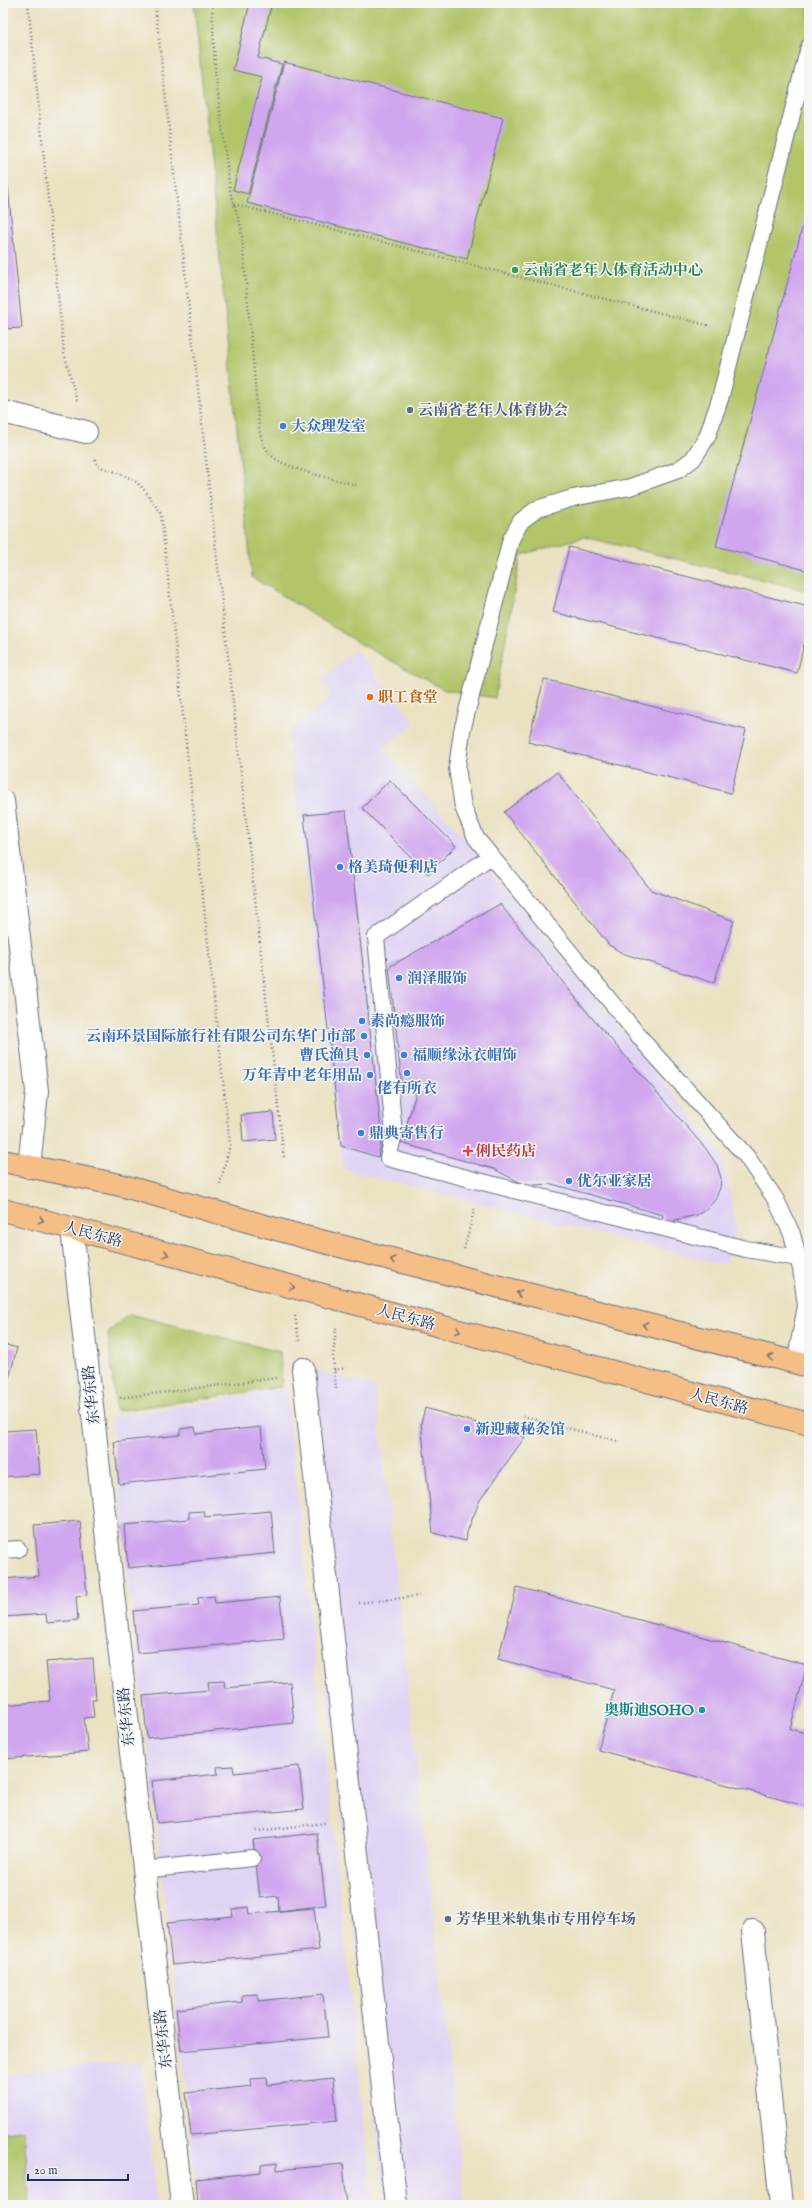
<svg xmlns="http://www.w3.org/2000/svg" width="812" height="2208" viewBox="0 0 812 2208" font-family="'IM FELL English','Noto Serif SC',serif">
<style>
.built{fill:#e0d4f4}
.green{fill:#b2c569;stroke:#667a64}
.building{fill:#d0a7ef}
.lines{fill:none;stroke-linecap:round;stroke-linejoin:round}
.service-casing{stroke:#646e81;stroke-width:18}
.pedestrian-casing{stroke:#646e81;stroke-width:24}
.minor-casing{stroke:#646e81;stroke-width:24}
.primary-casing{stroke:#646e81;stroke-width:24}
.path{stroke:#646e81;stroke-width:2.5;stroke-dasharray:1 3;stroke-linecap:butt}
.service{stroke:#fff;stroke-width:16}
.pedestrian{stroke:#fff;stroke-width:22}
.minor{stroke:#fff;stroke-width:22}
.primary{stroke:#f6be87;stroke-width:22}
.oneway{stroke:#7e6f70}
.leisure-dot{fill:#2e9e5b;stroke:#f6f6f2;stroke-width:1.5}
.service-dot{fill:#5c6f8a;stroke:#f6f6f2;stroke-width:1.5}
.shop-dot{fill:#3f7fe0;stroke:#f6f6f2;stroke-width:1.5}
.food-dot{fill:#e8710a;stroke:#f6f6f2;stroke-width:1.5}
.health-dot{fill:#e0444e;stroke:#f6f6f2;stroke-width:1.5}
.culture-dot{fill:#0f9aa8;stroke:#f6f6f2;stroke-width:1.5}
.labels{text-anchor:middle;stroke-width:3;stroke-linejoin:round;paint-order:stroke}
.leisure-label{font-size:15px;font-weight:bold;fill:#27864d;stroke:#f6f6f2;text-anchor:start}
.service-label{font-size:15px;font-weight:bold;fill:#4e5e75;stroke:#f6f6f2;text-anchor:start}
.shop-label{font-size:15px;font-weight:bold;fill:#366cbe;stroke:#f6f6f2;text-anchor:start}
.food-label{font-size:15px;font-weight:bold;fill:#c56008;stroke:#f6f6f2;text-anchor:start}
.health-label{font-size:15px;font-weight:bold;fill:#be3a42;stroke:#f6f6f2;text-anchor:start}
.street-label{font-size:15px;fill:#1b2f5e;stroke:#f6f6f2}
.culture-label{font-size:15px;font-weight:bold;fill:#0d838f;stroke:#f6f6f2;text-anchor:end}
</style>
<rect width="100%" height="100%" fill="#f6f6f2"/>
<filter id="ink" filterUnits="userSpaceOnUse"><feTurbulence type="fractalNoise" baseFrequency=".025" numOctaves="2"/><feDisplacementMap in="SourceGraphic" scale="8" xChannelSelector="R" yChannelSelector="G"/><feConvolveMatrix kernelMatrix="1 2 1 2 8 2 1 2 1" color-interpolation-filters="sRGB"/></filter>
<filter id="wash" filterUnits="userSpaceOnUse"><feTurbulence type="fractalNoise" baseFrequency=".012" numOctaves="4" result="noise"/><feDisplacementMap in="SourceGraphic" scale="16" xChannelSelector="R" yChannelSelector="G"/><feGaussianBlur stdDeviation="0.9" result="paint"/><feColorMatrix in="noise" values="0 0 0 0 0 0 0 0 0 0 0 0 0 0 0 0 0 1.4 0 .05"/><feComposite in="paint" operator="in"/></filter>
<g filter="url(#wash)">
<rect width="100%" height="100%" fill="#ebe2c2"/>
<path class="built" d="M355,649L415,723L382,748L456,829L721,1152L737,1227L724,1265L343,1169L288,733L331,697L323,678Z
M291,1363L375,1387L465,2205H385Z
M286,1389L373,2205H199L111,1417Z
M141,2061L157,2205H3V2074Z"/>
<path class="green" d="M194,3H809V591L584,537L521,555L495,698L445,690L359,643L252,577Z
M129,1314L280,1352L282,1387L116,1411L108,1333Z
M24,2130L30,2205H3V2132Z"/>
<g id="blocks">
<path class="building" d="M250,3H272L258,58L282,64L248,194L233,190L262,77L233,70Z
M284,62L503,118L467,259L247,203Z
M3,137L22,328L3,329Z
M809,203V571L716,546Z
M569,547L809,607V624L797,673L553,612Z
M544,679L746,730L731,793L528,742Z
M557,772L651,890L734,921L714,983L622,953L609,945L504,812Z
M390,780L456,846L428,874L362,808Z
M346,811L382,1139L378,1157L341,1146L304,815Z
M500,904L587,1012L706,1149L717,1165L721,1178L720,1188L715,1200L707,1209L697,1215L675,1220L674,1223L662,1220L663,1215L552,1184L536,1185L521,1183L494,1169L401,1143L417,1090L402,1086L389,967Z
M273,1112L275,1139L243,1142L241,1115Z
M3,1344L17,1348L6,1390H3Z
M425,1408L525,1437L480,1500L467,1532L466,1541L433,1533L421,1423Z
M195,1427L196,1434L261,1427L265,1469L119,1484L114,1442L180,1435V1429Z
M36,1429L40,1474L3,1477V1431Z
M204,1511L205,1517L271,1511L275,1553L128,1568L124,1525L189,1519V1512Z
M80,1521L87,1595L76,1596L78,1620L47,1623L46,1614L3,1617V1579L39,1576L34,1525Z
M517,1587L807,1665L790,1729L809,1734V1807L598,1750L614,1690L498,1659Z
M214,1596L215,1603L280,1597L284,1639L137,1653L133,1611L199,1605L198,1598Z
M93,1658L96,1699H92L94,1717L84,1718L88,1752L3,1759V1705L50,1701L46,1662Z
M224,1681L225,1688L290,1682L294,1723L147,1738L143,1696L209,1690L208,1682Z
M233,1766L234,1773L299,1766L304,1809L157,1823L152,1781L218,1774L217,1767Z
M317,1833L326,1905L279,1911L278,1896L260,1898L253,1840Z
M248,1907L249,1914L314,1908L319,1950L172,1965L167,1923L233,1916L232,1909Z
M258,1994V2001L323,1994L328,2037L181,2051L176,2009L242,2002V1995Z
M267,2078L268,2085L333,2078L337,2121L191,2135L186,2093L252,2086L251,2079Z
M277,2163V2170L343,2164L347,2205H198L196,2179L261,2172V2165Z"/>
</g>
</g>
<g filter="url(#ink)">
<use href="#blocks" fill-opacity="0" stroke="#646e81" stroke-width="1"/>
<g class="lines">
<g class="service-casing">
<path id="service" d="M491,856L376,937L394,1134L388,1158L746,1249L798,1258
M795,1363L806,1306L801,1269L792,1234L776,1200L747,1157L648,1047L476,838L463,807L457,768L462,731L511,539L521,521L537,509L573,498L630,487L678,470L693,459L707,437L720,399L809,47
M3,1550L18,1549
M144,1870L252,1858"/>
</g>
<g class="pedestrian-casing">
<path id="pedestrian" d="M303,1369L396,2205"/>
</g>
<g class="minor-casing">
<path id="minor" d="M3,412L86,432
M3,801L37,1091L29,1167
M72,1229L182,2205
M753,1931L781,2205"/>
</g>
<g class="primary-casing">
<path id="primary" d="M3,1161L120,1185L301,1236L809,1366
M3,1210L809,1424"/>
</g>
<path class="path" d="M28,3L64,353L77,401
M155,3L284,1159
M212,3L215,70L230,191L241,227L259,428C261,438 264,448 272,456C286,470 336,479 356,485
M234,204L711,326
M95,459L98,466C136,479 139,479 161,514L230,1145L220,1184
M464,1249L475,1207
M295,1316L299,1341
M336,1328L333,1356L336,1389
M334,1370L346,1368
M120,1398L276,1378
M523,1416L620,1442
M359,1603L419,1596
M256,1831L325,1823"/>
<use href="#service" class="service"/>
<use href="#pedestrian" class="pedestrian"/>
<use href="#minor" class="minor"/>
<use href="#primary" class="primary"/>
</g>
<defs><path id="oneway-chevron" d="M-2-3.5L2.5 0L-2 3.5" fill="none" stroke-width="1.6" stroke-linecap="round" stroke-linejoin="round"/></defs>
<g class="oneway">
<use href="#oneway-chevron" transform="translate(41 1220) rotate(15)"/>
<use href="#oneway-chevron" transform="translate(166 1254) rotate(15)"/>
<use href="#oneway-chevron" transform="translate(393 1260) rotate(-166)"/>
<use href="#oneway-chevron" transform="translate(292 1287) rotate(15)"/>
<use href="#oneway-chevron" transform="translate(519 1293) rotate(-166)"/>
<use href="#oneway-chevron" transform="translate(645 1325) rotate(-166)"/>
<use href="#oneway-chevron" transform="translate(458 1331) rotate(15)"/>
<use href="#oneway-chevron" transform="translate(771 1357) rotate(-166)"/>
</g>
</g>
<circle class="leisure-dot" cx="515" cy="270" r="4"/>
<g class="service-dot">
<circle cx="410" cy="410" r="4"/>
<circle cx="448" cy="1919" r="4"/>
</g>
<g class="shop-dot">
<circle cx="283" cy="426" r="4"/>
<circle cx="340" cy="867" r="4"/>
<circle cx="399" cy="978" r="4"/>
<circle cx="362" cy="1021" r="4"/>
<circle cx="364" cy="1036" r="4"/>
<circle cx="367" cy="1055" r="4"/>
<circle cx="404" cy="1055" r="4"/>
<circle cx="407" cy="1073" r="4"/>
<circle cx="370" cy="1075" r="4"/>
<circle cx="361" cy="1133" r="4"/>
<circle cx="569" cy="1181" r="4"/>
<circle cx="467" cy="1429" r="4"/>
</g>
<circle class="food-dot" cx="370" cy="697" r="4"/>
<path class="health-dot" d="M466 1145h4v4h4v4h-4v4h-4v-4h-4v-4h4z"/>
<circle class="culture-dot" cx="702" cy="1710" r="4"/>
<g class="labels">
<g class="leisure-label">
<text x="523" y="275">云南省老年人体育活动中心</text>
</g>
<g class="service-label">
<text x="418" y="415">云南省老年人体育协会</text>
<text x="456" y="1924">芳华里米轨集市专用停车场</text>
</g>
<g class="shop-label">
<text x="291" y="431">大众理发室</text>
<text x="348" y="872">格美琦便利店</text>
<text x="407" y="983">润泽服饰</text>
<text x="370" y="1026">素尚瘾服饰</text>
<text x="356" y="1041" text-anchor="end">云南环景国际旅行社有限公司东华门市部</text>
<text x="359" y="1060" text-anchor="end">曹氏渔具</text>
<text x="412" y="1060">福顺缘泳衣帽饰</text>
<text x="362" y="1080" text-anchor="end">万年青中老年用品</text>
<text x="407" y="1093" text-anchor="middle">佬有所衣</text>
<text x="369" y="1138">鼎典寄售行</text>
<text x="577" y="1186">优尔亚家居</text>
<text x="475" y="1434">新迎藏秘灸馆</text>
</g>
<g class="food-label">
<text x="378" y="702">职工食堂</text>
</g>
<g class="health-label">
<text x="476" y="1156">俐民药店</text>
</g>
<g class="street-label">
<text transform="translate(93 1234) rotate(15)" y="5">人民东路</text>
<text transform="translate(406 1317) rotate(15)" y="5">人民东路</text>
<text transform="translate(91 1395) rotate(-96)" y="5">东华东路</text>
<text transform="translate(719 1401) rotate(15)" y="5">人民东路</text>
<text transform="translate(126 1717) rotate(-96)" y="5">东华东路</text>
<text transform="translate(163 2039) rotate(-97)" y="5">东华东路</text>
</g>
<g class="culture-label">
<text x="694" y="1715">奥斯迪SOHO</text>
</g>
</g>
<rect width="812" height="2208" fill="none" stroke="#f6f6f2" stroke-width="16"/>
<path d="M28 2174v6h100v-6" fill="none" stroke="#1b2f5e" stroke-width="2"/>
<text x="34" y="2174" font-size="12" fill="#1b2f5e" stroke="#f6f6f2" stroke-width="3" paint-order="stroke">20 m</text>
</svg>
